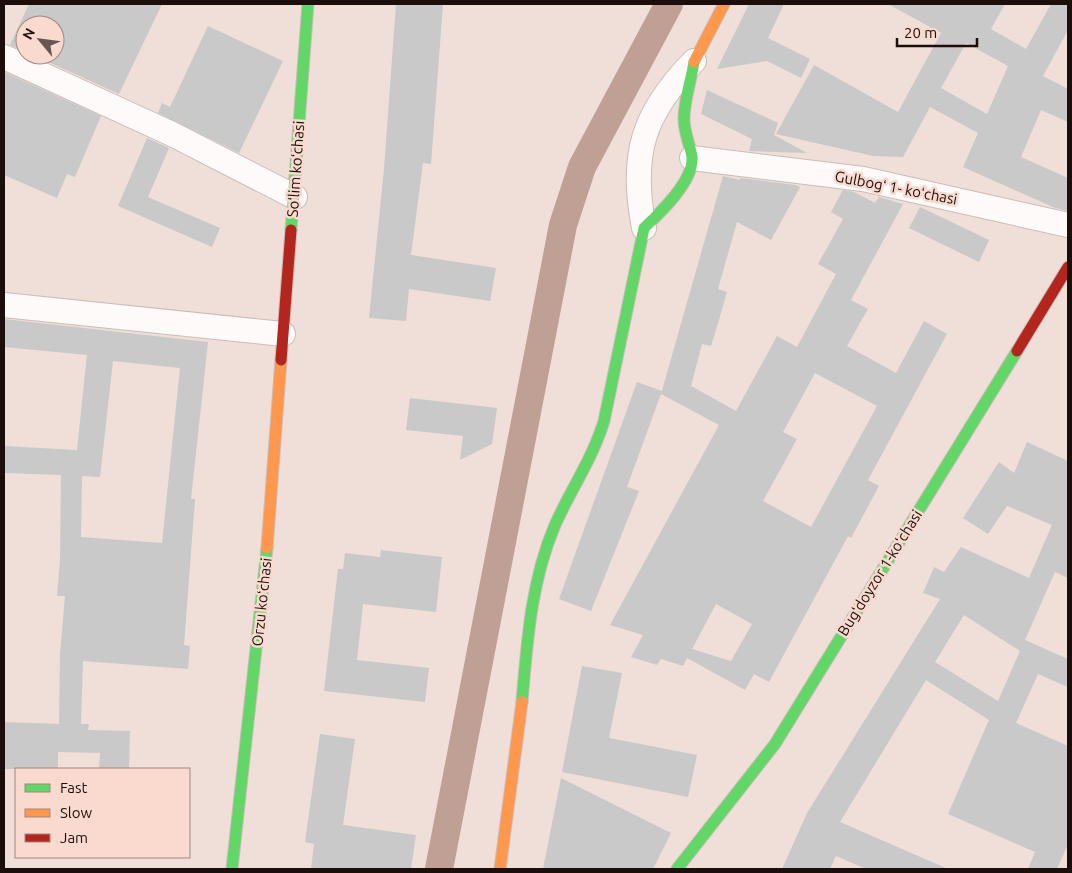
<svg xmlns="http://www.w3.org/2000/svg" width="1072" height="873" viewBox="0 0 1072 873" font-family="Ubuntu,sans-serif">
<style>
.lines{fill:none;stroke-linecap:round;stroke-linejoin:round}
.canal{stroke:#c09f95;stroke-width:28}
.building{fill:#c8c9c8;fill-rule:evenodd}
.street-casing{stroke:#ccbcb8;stroke-width:26}
.fast-casing{stroke:#ccbcb8;stroke-width:13}
.slow-casing{stroke:#ccbcb8;stroke-width:13}
.jam-casing{stroke:#ccbcb8;stroke-width:13}
.street{stroke:#fdfaf9;stroke-width:24}
.fast{stroke:#63d668;stroke-width:11}
.slow{stroke:#ff974d;stroke-width:11}
.jam{stroke:#b3261e;stroke-width:11}
.labels{text-anchor:middle;stroke-width:5;stroke-linejoin:round;paint-order:stroke}
.street-label{font-size:15px;fill:#1c0f0b;stroke:#fad9cf}
</style>
<rect width="100%" height="100%" fill="#f0ded9"/>
<g class="lines">
<path class="canal" d="M439,869L563,225L582,167L669,4"/>
</g>
<path class="building" d="M29,4H162L119,94L33,55H55V25H25V52L10,45Z
M396,4H443L431,164L423,163L411,255L496,268L490,301L409,289L406,321L369,318L384,169Z
M749,4H784L768,38L810,59L801,78L767,61L717,69Z
M888,4H1005L991,29L1026,49L1051,4H1068V30L1043,76L1068,89V122L1041,110L1021,157L1068,178V211L1055,208L963,167L978,133L930,107L903,157L873,156L776,134L814,65L898,112L941,33ZM966,43L1008,66L987,114L941,88Z
M208,26L283,61L239,153L158,113L162,103L170,107Z
M4,72L101,116L75,177L67,174L57,198L4,175Z
M707,90L778,123L774,135L807,153L749,151L752,139L701,114Z
M147,138L169,148L148,197L220,228L212,247L118,206Z
M723,176L740,180V178L795,185L800,187L771,240L737,222L718,289L727,292L719,320L711,346L702,344L691,386L736,411L777,336L797,347L836,274L818,264L843,219L831,212L843,190L854,192L875,203L879,197L903,204L851,300L868,309L847,346L896,373L924,321L947,334L868,480L879,486L851,538L848,536L769,682L754,674L745,690L687,658L683,666L661,659L657,665L631,657L643,635L610,625L719,425L661,394ZM815,373L877,406L811,527L763,501L797,439L783,432ZM716,604L752,624L731,661L692,649Z
M920,207L989,240L979,262L909,228Z
M4,319L208,342L191,499H195L184,645L190,646L188,669L83,661L81,724H89L88,730L130,731L129,769H99L100,753L58,752V769H4V722L59,724L60,654L65,596H57L60,560L61,475L4,473V446L77,450L87,355L4,347ZM113,361L180,368L162,543L81,537L82,476L100,477Z
M637,382L662,391L627,487L639,491L591,611L559,599Z
M410,398L497,408L492,444L460,460L463,436L406,430Z
M1027,442L1068,461V578L1055,572L1025,640L1068,659V687L1038,674L1016,723L1068,746V844L1057,869H1028L1035,852L948,814L989,720L926,680L840,822L948,869H866L836,856L830,869H782L807,813L940,599L923,593L934,567L944,572L961,547L1029,578L1052,525L1007,506L988,534L963,518L999,462L1014,473ZM964,615L1020,651L998,701L935,662Z
M381,550L442,557L436,612L363,604L357,660L429,668L425,702L324,691L338,569H343L345,553L380,557Z
M582,666L622,673L609,738L697,755L688,797L562,772Z
M320,734L355,739L343,825L416,835L411,869H311L314,844L305,842Z
M561,778L671,833L653,869H543Z"/>
<g class="lines">
<g class="street-casing">
<path id="street" d="M4,57L172,134L295,197
M692,158L863,179L1068,225
M644,228C630,156 642,114 694,61
M4,305L283,334"/>
</g>
<g class="fast-casing">
<path id="fast" d="M291,230L308,4
M522,702C527,642 531,581 555,525C571,489 592,460 604,421L644,228C660,213 694,181 692,157C690,144 684,133 684,119C684,101 691,81 694,62
M232,869L267,548
M677,869L775,744L1017,351"/>
</g>
<g class="slow-casing">
<path id="slow" d="M694,62L724,4
M267,548L281,360
M500,869L522,702"/>
</g>
<g class="jam-casing">
<path id="jam" d="M1017,351L1068,267
M281,360L291,230"/>
</g>
<use href="#street" class="street"/>
<use href="#fast" class="fast"/>
<use href="#slow" class="slow"/>
<use href="#jam" class="jam"/>
</g>
<g class="labels">
<g class="street-label">
<text transform="translate(296 169) rotate(-86)" y="5">Soʻlim koʻchasi</text>
<text transform="translate(896 188) rotate(11)" y="5">Gulbogʻ 1- koʻchasi</text>
<text transform="translate(880 573) rotate(-58)" y="5">Bugʻdoyzor 1-koʻchasi</text>
<text transform="translate(262 602) rotate(-84)" y="5">Orzu koʻchasi</text>
</g>
</g>
<rect width="1072" height="873" fill="none" stroke="#1c0f0b" stroke-width="10"/>
<rect x="15" y="768" width="175" height="90" fill="#fad9cf" stroke="#a18881"/>
<rect x="25" y="784" width="25" height="8" fill="#63d668" stroke="#a18881"/>
<text x="60" y="793" font-size="15" fill="#1c0f0b">Fast</text>
<rect x="25" y="809" width="25" height="8" fill="#ff974d" stroke="#a18881"/>
<text x="60" y="818" font-size="15" fill="#1c0f0b">Slow</text>
<rect x="25" y="834" width="25" height="8" fill="#b3261e" stroke="#a18881"/>
<text x="60" y="843" font-size="15" fill="#1c0f0b">Jam</text>
<g transform="translate(40 40) rotate(299)"><circle r="24" fill="#fad9cf" stroke="#a18881"/>
<path d="M0-4L9 19L0 12L-9 19Z" fill="#665753"/>
<text y="-8" font-size="14" font-weight="bold" text-anchor="middle" fill="#1c0f0b">N</text>
</g>
<path d="M897 38v8h80v-8" fill="none" stroke="#1c0f0b" stroke-width="2.5"/>
<text x="904" y="38" font-size="15" fill="#1c0f0b" stroke="#fad9cf" stroke-width="4" paint-order="stroke">20 m</text>
</svg>
